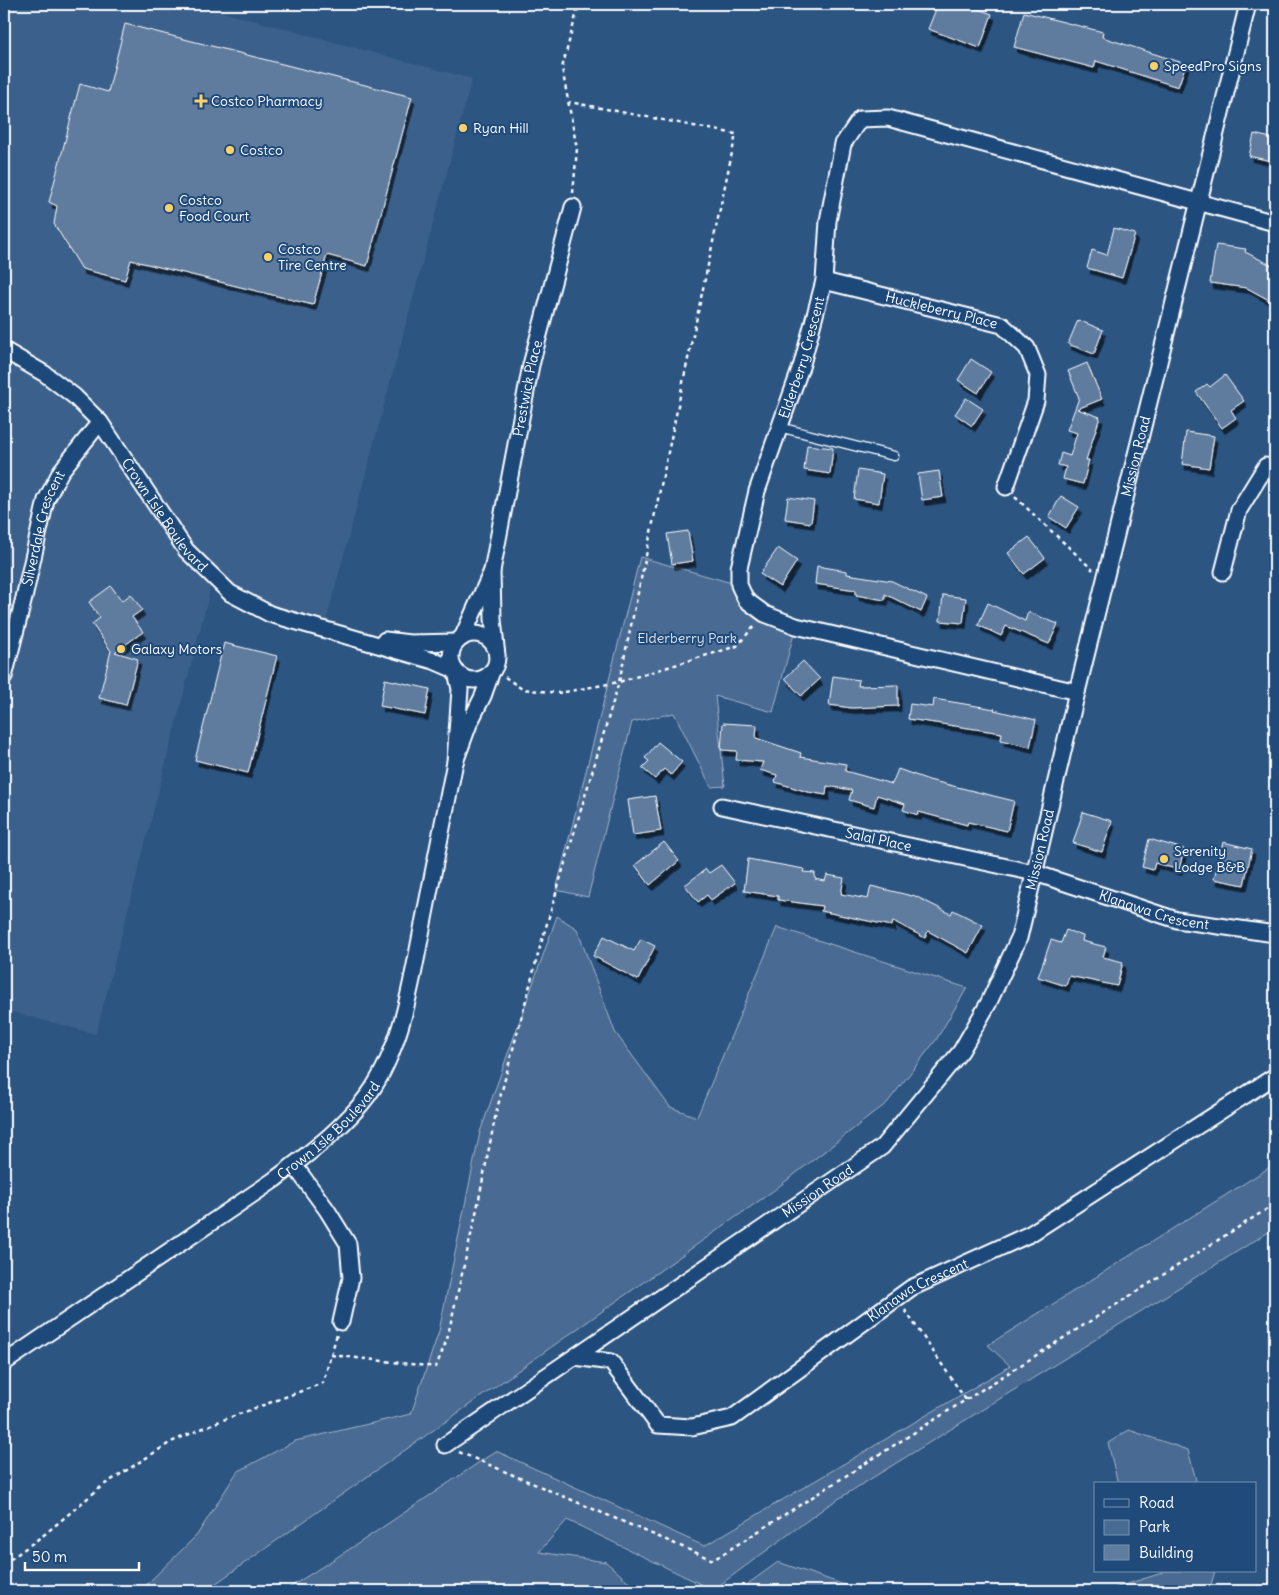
<svg xmlns="http://www.w3.org/2000/svg" width="1279" height="1595" viewBox="0 0 1279 1595" font-family="Delius,sans-serif">
<style>
.built{fill:#3b618b}
.green{fill:#486b92;stroke:#a4b5c8}
.building{fill:#5e7c9f;stroke:#fff;filter:url(#shadow)}
.lines{fill:none;stroke-linecap:round;stroke-linejoin:round}
.lane-casing{stroke:#fff;stroke-width:11}
.street-casing{stroke:#fff;stroke-width:19}
.path{stroke:#fff;stroke-width:2.5;stroke-dasharray:4 4;stroke-linecap:butt}
.lane{stroke:#1f4a7a;stroke-width:8}
.street{stroke:#1f4a7a;stroke-width:15}
.poi-dot{fill:#ffd166;stroke:#1f4a7a;stroke-width:2}
.labels{text-anchor:middle;stroke-width:4;stroke-linejoin:round;paint-order:stroke}
.poi-label{font-size:14px;fill:#fff;stroke:#1f4a7a;text-anchor:start}
.street-label{font-size:14px;fill:#fff;stroke:#1f4a7a}
.park-label{font-size:14px;fill:#dae1e9;stroke:#1f4a7a}
</style>
<defs>
<filter id="shadow"><feDropShadow dx="3" dy="5.5" stdDeviation="0" flood-color="#0009"/></filter>
</defs>
<rect width="100%" height="100%" fill="#2c5582"/>
<filter id="ink" filterUnits="userSpaceOnUse"><feTurbulence type="fractalNoise" baseFrequency=".02" numOctaves="2"/><feDisplacementMap in="SourceGraphic" scale="10" xChannelSelector="R" yChannelSelector="G"/><feConvolveMatrix kernelMatrix="1 2 1 2 8 2 1 2 1" color-interpolation-filters="sRGB"/></filter>
<g filter="url(#ink)">
<path class="built" d="M4,4H192L472,79L326,621L276,608L234,586L213,566L208,599L96,1034L4,1010Z"/>
<path class="green" d="M640,557L739,585L746,600L796,626L773,712L715,696L725,786L711,787L674,713L632,722L588,897L556,890Z
M557,916L577,929L615,1032L670,1107L697,1117L777,927L967,988L936,1040L887,1103L773,1191L205,1591H140L197,1535L237,1472L295,1441L411,1414L439,1331L480,1132Z
M1275,1164V1228L827,1506L713,1590L567,1520L539,1552L606,1562L639,1591H284L356,1545L496,1451L704,1546L1010,1366L988,1345Z
M1129,1430L1188,1450L1197,1484H1118L1108,1443Z
M778,1562L862,1591H738Z
M1161,1571H1215L1209,1591H1105L1162,1573Z"/>
<path class="building" d="M938,4H964L992,14L980,48L928,29Z
M1024,12L1103,32L1102,37L1186,64L1178,87L1096,61L1094,68L1014,47Z
M125,24L412,97L367,266L327,255L313,305L131,260L125,280L82,269L54,224L57,206L49,202L80,84L108,92Z
M1254,134L1275,139V162L1249,156Z
M1114,228L1135,234L1122,278L1087,268L1092,250L1107,255Z
M1216,245L1246,249L1245,252L1275,267V289L1269,300L1247,288L1210,283Z
M1078,320L1103,330L1094,354L1068,344Z
M971,359L991,372L978,393L958,380Z
M1087,363L1102,399L1077,409L1100,417L1086,460H1089L1083,484L1063,479L1066,467L1058,465L1061,453L1070,456L1077,433L1067,430L1079,398L1068,371Z
M1225,375L1244,401L1231,410L1236,418L1222,428L1196,392L1207,384L1210,387Z
M966,398L983,409L972,426L955,414Z
M1186,432L1214,436L1209,468L1182,464Z
M807,445L833,448L830,474L804,470Z
M858,470L883,474L879,503L854,499Z
M939,471L943,497L922,500L918,474Z
M1061,496L1079,507L1066,528L1049,517Z
M788,497L814,501L811,523L785,519Z
M688,531L693,561L672,564L667,534Z
M1029,537L1045,558L1024,574L1008,553Z
M778,548L797,561L780,587L760,574Z
M817,566L847,571V574L892,581L927,598L921,612L885,594V600L856,595V590L815,584Z
M111,586L122,601L131,594L142,610L132,617L143,632L115,652L138,659L126,705L99,698L111,651L92,624L100,618L89,602Z
M943,595L966,598L963,623L940,621Z
M988,603L1025,621L1028,612L1058,624L1049,644L1006,626L1001,636L978,625Z
M224,643L277,656L248,773L195,760Z
M803,661L820,679L801,696L785,678Z
M833,676L859,680L858,686L898,685V706L852,708L829,705Z
M385,679L430,689L425,715L380,706Z
M934,699L995,709L994,710L1036,720L1030,747L1001,740L1002,733L908,719L910,704L933,707Z
M723,723L757,725L756,738L801,753L800,757L846,764L845,771L892,784L898,769L929,780L1014,801L1007,831L968,822L967,825L919,812L918,815L903,810L905,804L877,795L874,807L849,800L852,790L827,786L826,795L808,792L775,782L777,775L760,770L763,762L736,760L737,751L721,750Z
M658,742L682,762L671,775L664,769L655,779L642,768L649,761L645,758Z
M655,796L661,831L633,835L628,800Z
M1083,812L1112,821L1102,852L1073,843Z
M1149,839L1184,849L1179,870L1155,863L1153,870L1142,867Z
M664,842L679,861L650,885L635,865Z
M1223,842L1252,849L1244,885L1214,879Z
M748,859L804,869L803,872L815,873V879L825,881L827,875L844,878L841,894L868,899L871,886L912,896L913,895L951,914L953,910L983,925L968,953L928,931L925,938L893,921L892,926L821,911L822,906L778,900V896L744,891Z
M721,865L735,883L711,900L707,895L698,902L685,885L706,869L709,873Z
M1066,930L1083,936L1082,941L1106,947L1103,957L1123,962L1117,986L1069,976L1066,986L1038,977L1051,940L1061,943Z
M604,936L634,951L641,939L655,946L638,980L593,956Z"/>
<g class="lines">
<g class="lane-casing">
<path id="lane" d="M1271,4L1275,5
M779,427L894,456"/>
</g>
<g class="street-casing">
<g id="street">
<path id="s1" d="M824,281L1002,325L1027,348L1038,375L1036,401L1006,487"/>
<path id="s2" d="M4,350L45,374L74,396L100,422L186,550L230,593L270,614L434,661L455,670"/>
<path id="s3" d="M492,571L531,365L573,207"/>
<path d="M1223,572L1239,510L1266,466L1275,468"/>
<circle cx="474" cy="657" r="23"/>
<path d="M462,638L492,571L493,619L497,656"/>
<path d="M385,640L410,643L457,642"/>
<path d="M456,672L460,689L455,762L469,724L483,696L492,671"/>
<path id="s4" d="M4,677L24,598L46,500L61,471L100,422"/>
<path id="s5" d="M1077,692L796,626L765,614L746,600L739,585V568L757,491L802,364L824,281L828,221L843,144L860,119L888,118L1275,223"/>
<path id="s6" d="M722,806L1035,873L1177,920L1275,934"/>
<path d="M294,1165L327,1210L348,1244L351,1278L341,1322"/>
<path id="s7" d="M575,1357L611,1362L658,1425L692,1427L732,1418L911,1288L1030,1234L1275,1076"/>
<path id="s8" d="M4,1363L274,1180C308,1154 343,1129 369,1094C402,1047 411,985 422,929C433,874 444,818 455,762"/>
<path id="s9" d="M445,1445L882,1147L961,1051L988,1004L1019,938L1077,692L1248,4"/>
</g>
</g>
<path class="path" d="M573,193L577,149L562,68L579,4
M1015,497L1093,570
M505,677L522,689L559,693L619,682L737,646L756,624
M905,1310L966,1400
M331,1355L436,1367L447,1339L477,1209L496,1113L540,947L619,682L736,134L569,102
M459,1452L713,1560L1275,1204
M4,1564L45,1534L102,1486L171,1442L215,1423L323,1383L337,1334"/>
<use href="#lane" class="lane"/>
<use href="#street" class="street"/>
</g>
</g>
<g class="poi-dot">
<circle cx="1154" cy="66" r="5"/>
<path d="M198.5 93.5h5v5h5v5h-5v5h-5v-5h-5v-5h5z"/>
<circle cx="463" cy="128" r="5"/>
<circle cx="230" cy="150" r="5"/>
<circle cx="169" cy="208" r="5"/>
<circle cx="268" cy="257" r="5"/>
<circle cx="121" cy="649" r="5"/>
<circle cx="1164" cy="859" r="5"/>
</g>
<g class="labels">
<g class="poi-label">
<text x="1164" y="71">SpeedPro Signs</text>
<text x="211" y="106">Costco Pharmacy</text>
<text x="473" y="133">Ryan Hill</text>
<text x="240" y="155">Costco</text>
<text x="179" y="205">Costco<tspan x="179" dy="16">Food Court</tspan></text>
<text x="278" y="254">Costco<tspan x="278" dy="16">Tire Centre</tspan></text>
<text x="131" y="654">Galaxy Motors</text>
<text x="1174" y="856">Serenity<tspan x="1174" dy="16">Lodge B&amp;B</tspan></text>
</g>
<g class="street-label">
<text dy="5" stroke="none"><textPath href="#s1" startOffset="121">Huckleberry Place</textPath></text>
<text dy="5" stroke="none"><textPath href="#s5" startOffset="599">Elderberry Crescent</textPath></text>
<text dy="5" stroke="none"><textPath href="#s3" startOffset="186">Prestwick Place</textPath></text>
<text dy="5" stroke="none"><textPath href="#s9" startOffset="1276">Mission Road</textPath></text>
<text dy="5" stroke="none"><textPath href="#s2" startOffset="234">Crown Isle Boulevard</textPath></text>
<text dy="5" stroke="none"><textPath href="#s4" startOffset="154">Silverdale Crescent</textPath></text>
<text dy="5" stroke="none"><textPath href="#s6" startOffset="160">Salal Place</textPath></text>
<text dy="5" stroke="none"><textPath href="#s9" startOffset="871">Mission Road</textPath></text>
<text dy="5" stroke="none"><textPath href="#s6" startOffset="445">Klanawa Crescent</textPath></text>
<text dy="5" stroke="none"><textPath href="#s8" startOffset="400">Crown Isle Boulevard</textPath></text>
<text dy="5" stroke="none"><textPath href="#s9" startOffset="451">Mission Road</textPath></text>
<text dy="5" stroke="none"><textPath href="#s7" startOffset="416">Klanawa Crescent</textPath></text>
</g>
<g class="park-label">
<text x="687" y="643">Elderberry Park</text>
</g>
</g>
<rect width="1279" height="1595" fill="none" stroke="#1f4a7a" stroke-width="20"/>
<rect x="10" y="10" width="1259" height="1575" fill="none" stroke="#fff" stroke-width="2" filter="url(#ink)"/>
<rect x="1094" y="1482" width="162" height="90" fill="#1f4a7a" stroke="#7992af"/>
<rect x="1104" y="1499" width="25" height="8" fill="#1f4a7a" stroke="#7992af"/>
<text x="1139" y="1508" font-size="15" fill="#ffffff">Road</text>
<rect x="1104" y="1520" width="25" height="15" fill="#486b92" stroke="#7992af"/>
<text x="1139" y="1532" font-size="15" fill="#ffffff">Park</text>
<rect x="1104" y="1545" width="25" height="15" fill="#5e7c9f" stroke="#7992af"/>
<text x="1139" y="1558" font-size="15" fill="#ffffff">Building</text>
<path d="M25 1562v8h114v-8" fill="none" stroke="#ffffff" stroke-width="2.5"/>
<text x="32" y="1562" font-size="15" fill="#ffffff" stroke="#1f4a7a" stroke-width="4" paint-order="stroke">50 m</text>
</svg>
